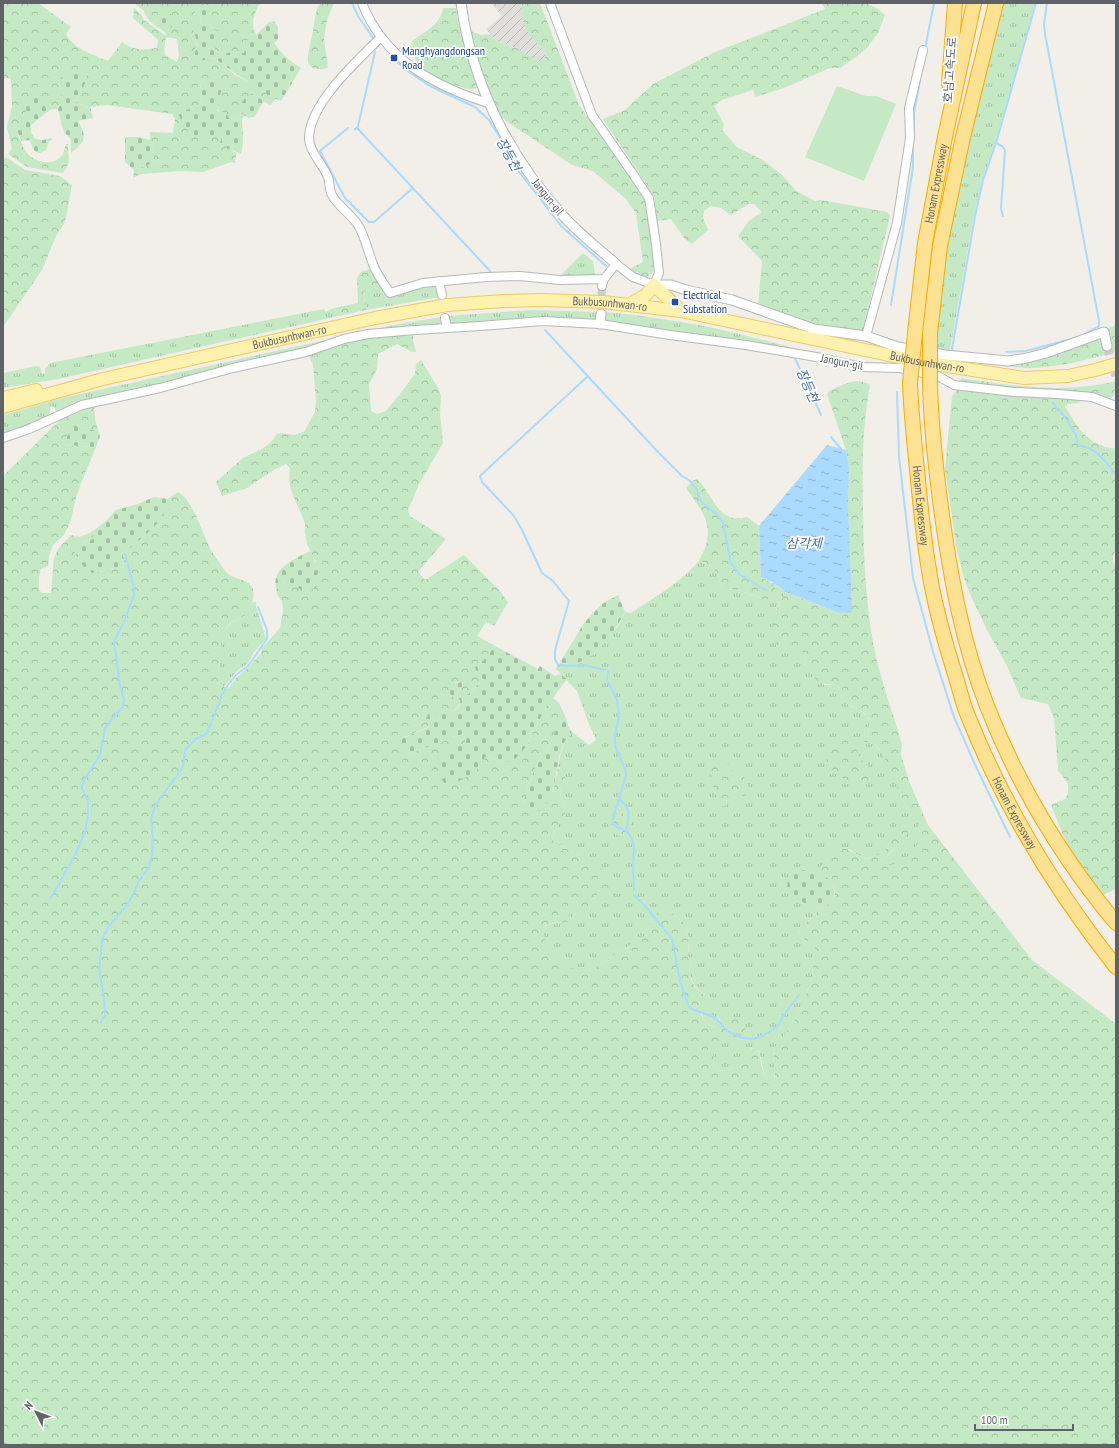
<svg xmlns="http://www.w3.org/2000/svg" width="1119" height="1448" viewBox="0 0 1119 1448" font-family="'PT Sans Narrow','Noto Sans KR',sans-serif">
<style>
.industrial{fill:url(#industrial-furrows)}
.grass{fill:url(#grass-tufts)}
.forest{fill:url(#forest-crowns);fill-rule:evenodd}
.cemetery{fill:url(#cemetery-stones)}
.pitch{fill:#c5e8c5}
.water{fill:url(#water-ripples)}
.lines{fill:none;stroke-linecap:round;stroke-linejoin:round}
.stream{stroke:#aadaff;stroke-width:2}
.minor-tunnel{stroke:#ccccc8;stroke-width:8;stroke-dasharray:8 4;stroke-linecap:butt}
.tertiary-tunnel{stroke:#ccccc8;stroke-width:9;stroke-dasharray:9 4.5;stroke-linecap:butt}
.minor-casing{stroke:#b5b8bc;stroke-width:10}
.tertiary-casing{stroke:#b5b8bc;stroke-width:11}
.primary-casing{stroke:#f2c960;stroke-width:14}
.motorway-casing{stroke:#f9ab00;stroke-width:16}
.minor{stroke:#fff;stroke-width:8}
.tertiary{stroke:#fff;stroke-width:9}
.primary{stroke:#fff2af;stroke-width:12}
.motorway{stroke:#fde293;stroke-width:14}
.motorway-bridge-casing{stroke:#f9ab00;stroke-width:16;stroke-linecap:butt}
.motorway-bridge{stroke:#fde293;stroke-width:14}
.transit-dot{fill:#1a4fb4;stroke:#fff;stroke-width:1.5}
.labels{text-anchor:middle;stroke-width:3.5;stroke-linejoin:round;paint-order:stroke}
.transit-label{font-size:12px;fill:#164399;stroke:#fff;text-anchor:start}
.street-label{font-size:12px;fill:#5f6368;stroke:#fff}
.water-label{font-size:13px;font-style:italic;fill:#4174aa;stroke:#fff}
</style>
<defs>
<pattern id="industrial-furrows" width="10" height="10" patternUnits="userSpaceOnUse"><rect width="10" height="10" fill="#e0deda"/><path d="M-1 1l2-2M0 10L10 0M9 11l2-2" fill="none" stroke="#b9b8b5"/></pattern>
<pattern id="grass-tufts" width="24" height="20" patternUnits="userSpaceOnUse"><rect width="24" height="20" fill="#c5e8c5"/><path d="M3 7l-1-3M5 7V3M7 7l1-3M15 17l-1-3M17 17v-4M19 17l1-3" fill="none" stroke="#a3c0a4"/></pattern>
<pattern id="forest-crowns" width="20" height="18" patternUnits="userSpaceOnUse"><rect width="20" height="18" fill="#c5e8c5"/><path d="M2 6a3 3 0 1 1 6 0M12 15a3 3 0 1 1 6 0" fill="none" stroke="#a3c0a4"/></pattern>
<pattern id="cemetery-stones" width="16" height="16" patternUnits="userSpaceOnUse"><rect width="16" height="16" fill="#c5e8c5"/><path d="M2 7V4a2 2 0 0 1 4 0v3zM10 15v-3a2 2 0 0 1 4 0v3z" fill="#a3c0a4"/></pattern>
<pattern id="water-ripples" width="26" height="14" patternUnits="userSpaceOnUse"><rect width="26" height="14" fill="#aadaff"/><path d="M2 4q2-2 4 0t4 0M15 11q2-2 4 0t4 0" fill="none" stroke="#8eb4d2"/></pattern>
</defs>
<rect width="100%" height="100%" fill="#f1efe8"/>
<path class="industrial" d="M491,3H522L523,20L539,46L546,52L545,58L538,62L519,49L496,41L486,29L502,16Z"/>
<path class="grass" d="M1002,3H1035L995,143L982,180L974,215L950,350L938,349L936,340L942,274L950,223L973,121Z
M583,253L593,261L595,275L593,277L557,279Z
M379,282L388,297L425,284C434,283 438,289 440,297L366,310L363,292L372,288Z
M334,308L339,316L58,379L3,388V373L36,366L40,367L42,374L45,373V369L50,363L324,309L326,312Z
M531,310L598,312L597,319L592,322L449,325L446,316Z
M603,312C642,315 680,321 718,329C770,341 821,357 873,363L874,364L872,365L609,324L605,321Z
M441,317L442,321L439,325L305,349L57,413L54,407L51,406L50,407V413L47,418L3,435V415L62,398L399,324Z
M699,561C713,564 721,575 722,589H736L765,600L774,596L776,585L786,592L776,609L785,648L798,647L805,654L804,664L824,685L836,684L841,691V697L850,706L858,709L867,716L870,724L867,735C877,746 885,757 892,771C896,781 899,792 904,802C909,811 918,821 920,832C922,849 903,863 889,866L882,861L895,848L903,826C897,835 880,862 866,858C860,857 854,852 849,849L821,866V874L802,870L811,906L820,909L813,917L801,926L799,933L805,940L810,942L815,946L812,977L806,995L805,1003L793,1023L773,1050V1057L775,1069L774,1080H768L765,1076L759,1051L752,1048L731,1069L721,1071L715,1067L712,1054L726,1030L729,1029L734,1032L719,1018L718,1025L715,1027C697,1023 702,1007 705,994C695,989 693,983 689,973L692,966L688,956L689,940L685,924L670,912L652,918L648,931L645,936L594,968L583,973C575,970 556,965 550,959C544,952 543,937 543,928C550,923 557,922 566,923L568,903L571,898L576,901L580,913L589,910L600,889L603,888L582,855L573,854L564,847L555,843L552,838L560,820L565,817L566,807L561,802L560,787L565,780L563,773L558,767C560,754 563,742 572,732L589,745L596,740L587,719L577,691L556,669L560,662L566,665L594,654L618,626L625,612L631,613C655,597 681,582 699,561Z
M253,602H256V606L266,639L254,652L248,663L235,673L224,687L219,682L217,677L221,657V634L232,622L244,617Z"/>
<path class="forest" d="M3,3H38L71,27L66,34C73,49 94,55 108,61L122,42C135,51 142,50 157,48L158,40L133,18L134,8L141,14L144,20L166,36L165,32L177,23L169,13L153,24L147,18L144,11L134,3H260C254,14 250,23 256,35L244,53L232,52L223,54L215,50L213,29L209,22L195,14L201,19L200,25L194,33L197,41L194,58L204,60L214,58L224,65L235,75L260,88L269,96L276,99L270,105L252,94L243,113L245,115L242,119L237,118L230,120L217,109L218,100L223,87L207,78L200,82L202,103L191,109L181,110L223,131L232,151L237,153L235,160L236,163L231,162L203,172L180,171L141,174L133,178L134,170L156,162L150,140V132L173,133L175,119L172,114L107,105L90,107L76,103L81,92L65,72L60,80L59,88L62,91L63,99L58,109H52L47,112L45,105L25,104L27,114L18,135C21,141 23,148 27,153C35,163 55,167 63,154C64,151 65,147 66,144H68C67,158 73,160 63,173L27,167L8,154L12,149L7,127L12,106L11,79L7,78H3ZM166,37L177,39L179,55L177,62L165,55L164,48Z
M320,3H333V5L327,20L324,39L328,68C299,74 309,53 312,36C315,25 314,13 320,3Z
M522,3H540L579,105L630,176L645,199L653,245L654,268L652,273L646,278H642L627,270L643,262L636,213L626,199L593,171L572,165L509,123L495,111L468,30L481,35L491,34L496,41L519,49L539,62L545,58L546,52C537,44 525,32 523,20C522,15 522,8 522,3Z
M822,3H866L878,9L885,15L878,33L867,48L856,57L840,68H830L784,88L755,97L753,90L722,100L714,106L724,124L722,130L737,147L764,161L782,175L796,191L815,201L821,200L887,212L890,216L863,330L857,333L814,325L758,305L762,261L738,236L749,221L762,212L754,204H749L731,215L721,208L711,206L704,211L703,218L708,230L692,244L685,239L671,219L657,221L654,196L603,119L625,110L653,84L713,53L825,9Z
M443,8H456L457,17L478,85C477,87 477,88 474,89C464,91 427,74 420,67C414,62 413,48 412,41C425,31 440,26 443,8Z
M6,157L25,170L60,176L72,185L65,222L56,236L42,270L3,327V160Z
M370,269L379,282L372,288L363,292L366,310L339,316L334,308L358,303L357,278L361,272Z
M1116,325V351C1090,360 1062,366 1035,368C1019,369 1002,365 986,363L1008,362L1095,339L1100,340L1102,343L1106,329Z
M410,334L413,335V341L416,352H412L397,344L378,354L377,369L369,384L371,411L377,414L386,411L400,394L415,374L416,364L421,360L438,388L441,396L440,414L443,443L418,486L408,510L410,516L446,539L418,572L425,580L464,555L500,591L508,602L494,626L486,622L477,636L495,646L484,660L476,666L477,673L483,679L474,689L465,697L461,696L459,692C461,688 465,685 462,682H455L452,696L460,700C461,716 414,732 401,739L407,755L462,734L465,738V743L460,745L474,773L485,757H489L504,763L525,748L545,709L553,698L559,703L566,718L555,732L550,744L537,763L525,796L524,805L553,792L558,767L563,773L566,780L560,788L561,802L566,807L565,817L560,820L552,838L555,843L564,847L573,854L582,855L593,861L625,892L614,895L603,888L600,889L589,910L585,913H580L576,901L571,898L568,903L570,920L566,923C557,922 551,922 543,928L546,952L550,959L583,973L594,968L645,936L648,931L652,918L658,913L663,911L670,912L685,924L689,940L688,956L692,966L689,973C691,978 692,983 695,987C699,992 704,993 708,998L701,1014C704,1021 707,1026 715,1027C719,1024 719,1019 723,1015C733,1016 746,1023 746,1034L744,1036L729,1029L726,1030L713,1054L715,1067L721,1071L731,1069L742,1056L756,1046C762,1056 760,1072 768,1080H774L775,1076L773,1050L793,1023L805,1003L806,995L812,977L815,946L810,942L805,940L799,933L801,926C805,923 810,920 814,916C816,914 817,911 820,909C822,907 826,906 828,904C842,893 832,882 821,874C821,866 823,861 828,854C842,835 858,863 872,858C890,852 894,833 907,823L910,828L904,839L882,861L889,866C903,863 922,848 920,832C918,821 909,811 904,802C894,782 889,759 873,742H864C871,728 874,716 857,709C852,706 847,705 844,701C839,695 842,689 836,684C813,685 818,679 804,664L805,654L798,648C792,648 784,649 779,646C776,644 776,640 775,637C771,617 776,609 786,592L839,613L849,553L848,506L849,468L846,450L827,394L829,391C843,385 856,376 870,385C862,428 862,471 863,515C864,563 866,611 876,657C883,687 894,716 902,745L901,755L909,781L928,825L1032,960L1116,1024V1445H3V476L64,416L77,409L94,405L95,419L98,431L79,427L65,445L96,447L81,483L75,501L71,520L64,535L53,545L49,556L48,566L41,569L39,577V590L42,593H51L54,558L58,549L71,535L79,537L90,533L97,538L82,543L80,560L85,569L93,573L120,568L124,566L123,553L126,552L154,527L167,510L168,499L178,492C196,503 202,537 214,555C219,561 224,572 231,576C238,579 252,581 253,590C255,598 250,613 243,617C239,620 235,620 232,622C228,625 225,630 221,634V657L217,677L219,682L227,690L237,677L249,667L261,653L262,648L280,628L283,611L282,601L278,596L276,590L279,585L288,581L316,562C311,553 306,543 305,533C304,530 306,527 305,524C299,504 286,491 290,468L286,464L274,470L247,488L222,496L216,482L243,458L262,449L271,442L277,434L282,433L294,435L304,432L315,412L316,401L313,365L309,356L313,351L368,337Z
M961,378C1012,386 1064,394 1116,381V385H1115C1115,393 1115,397 1108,400L960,382Z
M959,388L1084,399L1078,403L1068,404L1065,407C1071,415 1076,426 1083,433C1089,440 1106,450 1116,448V549C1112,555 1112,562 1116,568V889L1101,896L1070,852L1051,805L1065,799L1068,794V784L1058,770L1054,718L1048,704L1021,698L1006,664L987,630L970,594L964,578L957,550L945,469L952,396Z
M697,479C714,495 717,525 747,517L759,526L761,577L776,585L774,597L765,600L736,589H722C721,575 713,564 699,561C717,528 705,515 686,488L694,480Z
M842,736L853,743L861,759L872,771L875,778C858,788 853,787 839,775C828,766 827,767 826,752L836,738Z
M725,761L734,773L742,772L750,789L749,794L741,797L737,802L719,807L710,773L713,765Z
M620,812L633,820L635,829C626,844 615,836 608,825C609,820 615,814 620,812Z"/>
<path class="cemetery" d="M203,5H208L212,15L209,22L213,29L218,31L220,37L215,45V50L223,54L232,52L244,53L248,38L256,35L269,22L274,21L278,27V40L274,43C282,54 289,61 301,68L281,101L269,96L260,88H249V82C236,75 226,66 214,58L204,60L194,59L197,41L194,33L193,27L200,25L201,19L195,14V10Z
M169,12L177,23L165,32L153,24Z
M74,70L86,72L87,79L76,103L90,107L93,118L78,121C87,138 86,141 71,153C70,143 74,139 64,133L58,109L63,99L62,91L59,88L60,80L65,72Z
M207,78L216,79L223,87L218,100L217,110L219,112H226L230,120L237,118L242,119L243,143L241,154L220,144L223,132L214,135H190L178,114L181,110L191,109L202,103L200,82Z
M252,94L264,101L254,117L248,118L243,114L240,105L246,97Z
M31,96H38L45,105L47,112L31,125V132L35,139L43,140L51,138L52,140L49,141L46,150L40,153C33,152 32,147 30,140L21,141L17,129L27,114L25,104Z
M125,137H139L150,140L156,162L134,170L125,162Z
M71,426L79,427L98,431L100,436L96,447L65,445Z
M154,497L168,499V510L154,527L126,552L123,553L124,566L120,568L93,573L85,569L72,548L82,543L96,538L90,533L105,522L116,510L138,504Z
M310,551C317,563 320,575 316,588L302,591L288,581L279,585L276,590C276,587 275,581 276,578C280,564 299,557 310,551Z
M618,595L625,612C614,633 588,673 560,662L585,622L602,604Z
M495,646L538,669L540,666L555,676L560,674L567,679L545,709L525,748L516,758L504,763L489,757H485L474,773L447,787C440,778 436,768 438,756L443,752L465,743V738L462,734L407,755L403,749L401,739L429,727L426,719L428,714L444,713L450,714C455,710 461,707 460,700C451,695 445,694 453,683L462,682L463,685L459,692L461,696L465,697L474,689L483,679L477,673L475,667L484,660Z
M566,718L568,726L572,732C557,747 558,770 553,790C551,797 546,804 542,810L533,812L527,809L524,805L525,796L537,763L550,744L555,732Z
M802,870C808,871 815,872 821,874C833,879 840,895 828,904C826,906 822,907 820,909C808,905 797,900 787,892L788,877L794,872Z"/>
<path class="pitch" d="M837,86L866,96H876L896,104L864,181L805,157Z"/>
<path class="water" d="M827,445L846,450L849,468L848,506L852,612L839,613L786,592L774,583L761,577L759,526Z"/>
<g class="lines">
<path class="stream" d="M352,3L358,16L375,41
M1047,3L1044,24L1045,34L1099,321V326L1081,336
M376,48L378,46
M925,49L934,3
M397,62L409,72L430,86L475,107L489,120L511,155L517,169L561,226L606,266
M348,128L320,151L345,198L369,222H374L413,188
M357,128L490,271
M355,129L357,128L358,126L375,52
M914,130V112L920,80
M996,143L1002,146L1005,150L1001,209L1003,216
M891,305L913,167V142
M545,330L657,451L682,476L690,481L697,490L699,499L706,506L717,515L723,522L731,563L739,574L767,591
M952,349L975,216L983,180L996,143L1036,3
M1006,352L1026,351L1075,338
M794,356L821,415
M588,376L480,476L482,482L514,516L522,530L542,573L553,581L569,601L555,650V659L558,665L588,666L605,670
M897,392L899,457L913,578L933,652L954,717L977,769L1010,837
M1053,403L1067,420L1076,435L1077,442L1080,446C1095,447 1106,461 1114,473H1116
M831,437L841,449
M772,586L776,581
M608,671L607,680L617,700L619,715L615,735V746L625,769L626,775L612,822C615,828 623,828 627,832C637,842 633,853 633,865C633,874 634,882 634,890
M619,799C632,809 629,816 626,831
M634,895L646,907L672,939L680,981L689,1007L694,1010L714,1017L729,1032L743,1038L754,1039L764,1035L778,1026L783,1016L799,995
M51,898L74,857L85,832L88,814V801L82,788L84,780L100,755L105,728L123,706L124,699L120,686L114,641L124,622L134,595L133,584L125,554
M101,1022L105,1016L104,999L99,969L103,937L109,926L127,905L135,891L138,882L149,867L152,856L153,836L151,819L155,806L183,767L185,750L196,739L206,734L211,724L222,695L228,685L236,675L248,666L267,639V630L258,607"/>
<path class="minor-tunnel" d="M601,307L602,286"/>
<path class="tertiary-tunnel" d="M1107,346L1116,376"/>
<g class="minor-casing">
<path id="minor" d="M362,3C384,59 434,86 488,103
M550,3L592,115L633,174L649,198L656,244L659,273L654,285L633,277L616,264L604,279L602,286
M381,37C357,61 312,101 309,136C308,151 323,164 328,177C330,183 329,190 332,195C335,203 352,215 358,225C365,236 368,252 373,264C377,275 384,284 390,293L423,283L486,277L520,276L560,280L604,279
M439,281L442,295
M445,318L447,328
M866,336L897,223L910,138L909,108L923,50
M3,438L29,429L82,405L160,388L233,368L306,352L344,339L368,334L415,330L480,326L543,321L600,324L670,335L746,345L822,358L861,367L900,368L938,376L954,385L1014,392L1058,394L1092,397L1116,406"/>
</g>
<g class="tertiary-casing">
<path id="tertiary" d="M461,3C472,84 510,159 566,219C581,235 599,249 616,264
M654,285H671L686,290L732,300L814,329L866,336L898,347L945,355L1008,361L1027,358L1046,353L1104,332L1107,346
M600,324L601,314"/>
</g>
<g class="primary-casing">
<g id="primary">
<path d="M630,304L646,295L654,285L681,311"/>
<path d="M3,398L36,390"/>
<path id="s1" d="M3,407L103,379L375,318L447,305L504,301L541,300L603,302L681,311L922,362L1024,378L1068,376L1095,370L1116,364"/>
</g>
</g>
<g class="motorway-casing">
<g id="motorway">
<path d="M949,84L955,3"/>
<path id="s2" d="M915,333L925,243L945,137L974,3"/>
<path d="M930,333L940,246L963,137L996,3"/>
<path id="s3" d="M910,383C911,412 914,440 917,469C920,502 923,536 929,570C934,603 944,639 954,671C959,686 962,702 968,716C1004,806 1056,891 1116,967"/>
<path d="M930,383C931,428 936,471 942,515C951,580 963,645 987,706C1018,785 1062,858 1116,923"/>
</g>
</g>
<use href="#minor" class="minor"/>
<use href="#tertiary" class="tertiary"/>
<use href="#primary" class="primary"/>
<use href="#motorway" class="motorway"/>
<g class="motorway-bridge-casing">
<path id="motorway-bridge" d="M930,333V383
M910,383L915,333"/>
</g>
<use href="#motorway-bridge" class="motorway-bridge"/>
</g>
<g class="transit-dot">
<rect x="390" y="54" width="8" height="8" rx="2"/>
<rect x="671" y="298" width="8" height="8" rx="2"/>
</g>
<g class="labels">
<g class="transit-label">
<text x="402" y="55">Manghyangdongsan<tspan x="402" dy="14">Road</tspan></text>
<text x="683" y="299">Electrical<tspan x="683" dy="14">Substation</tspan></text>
</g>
<g class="street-label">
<text transform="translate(950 70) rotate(-86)" y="4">호남고속도로</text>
<text dy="4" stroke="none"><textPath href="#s2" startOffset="151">Honam Expressway</textPath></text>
<text transform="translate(548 197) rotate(51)" y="4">Jangun-gil</text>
<text dy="4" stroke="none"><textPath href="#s1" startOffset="619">Bukbusunhwan-ro</textPath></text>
<text dy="4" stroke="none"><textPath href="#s1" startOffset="295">Bukbusunhwan-ro</textPath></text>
<text transform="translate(842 362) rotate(11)" y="4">Jangun-gil</text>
<text dy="4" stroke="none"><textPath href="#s1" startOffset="942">Bukbusunhwan-ro</textPath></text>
<text dy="4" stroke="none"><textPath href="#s3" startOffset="123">Honam Expressway</textPath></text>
<text dy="4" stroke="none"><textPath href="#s3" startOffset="447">Honam Expressway</textPath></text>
</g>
<g class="water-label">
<text transform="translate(509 154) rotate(61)" y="5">장등천</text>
<text transform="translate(808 385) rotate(66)" y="5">장등천</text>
<text x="804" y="548">삼각제</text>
</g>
</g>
<rect width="1119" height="1448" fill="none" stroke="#5f6368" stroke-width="8"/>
<g transform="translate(36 1412) rotate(312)" stroke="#ffffff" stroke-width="3" paint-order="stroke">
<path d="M0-3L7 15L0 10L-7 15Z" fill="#5f6368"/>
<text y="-6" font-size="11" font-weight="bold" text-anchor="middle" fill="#5f6368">N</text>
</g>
<path d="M975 1424v6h98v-6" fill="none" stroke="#5f6368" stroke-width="2"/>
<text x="981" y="1424" font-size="12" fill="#5f6368" stroke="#ffffff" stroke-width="3" paint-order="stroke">100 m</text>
</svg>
